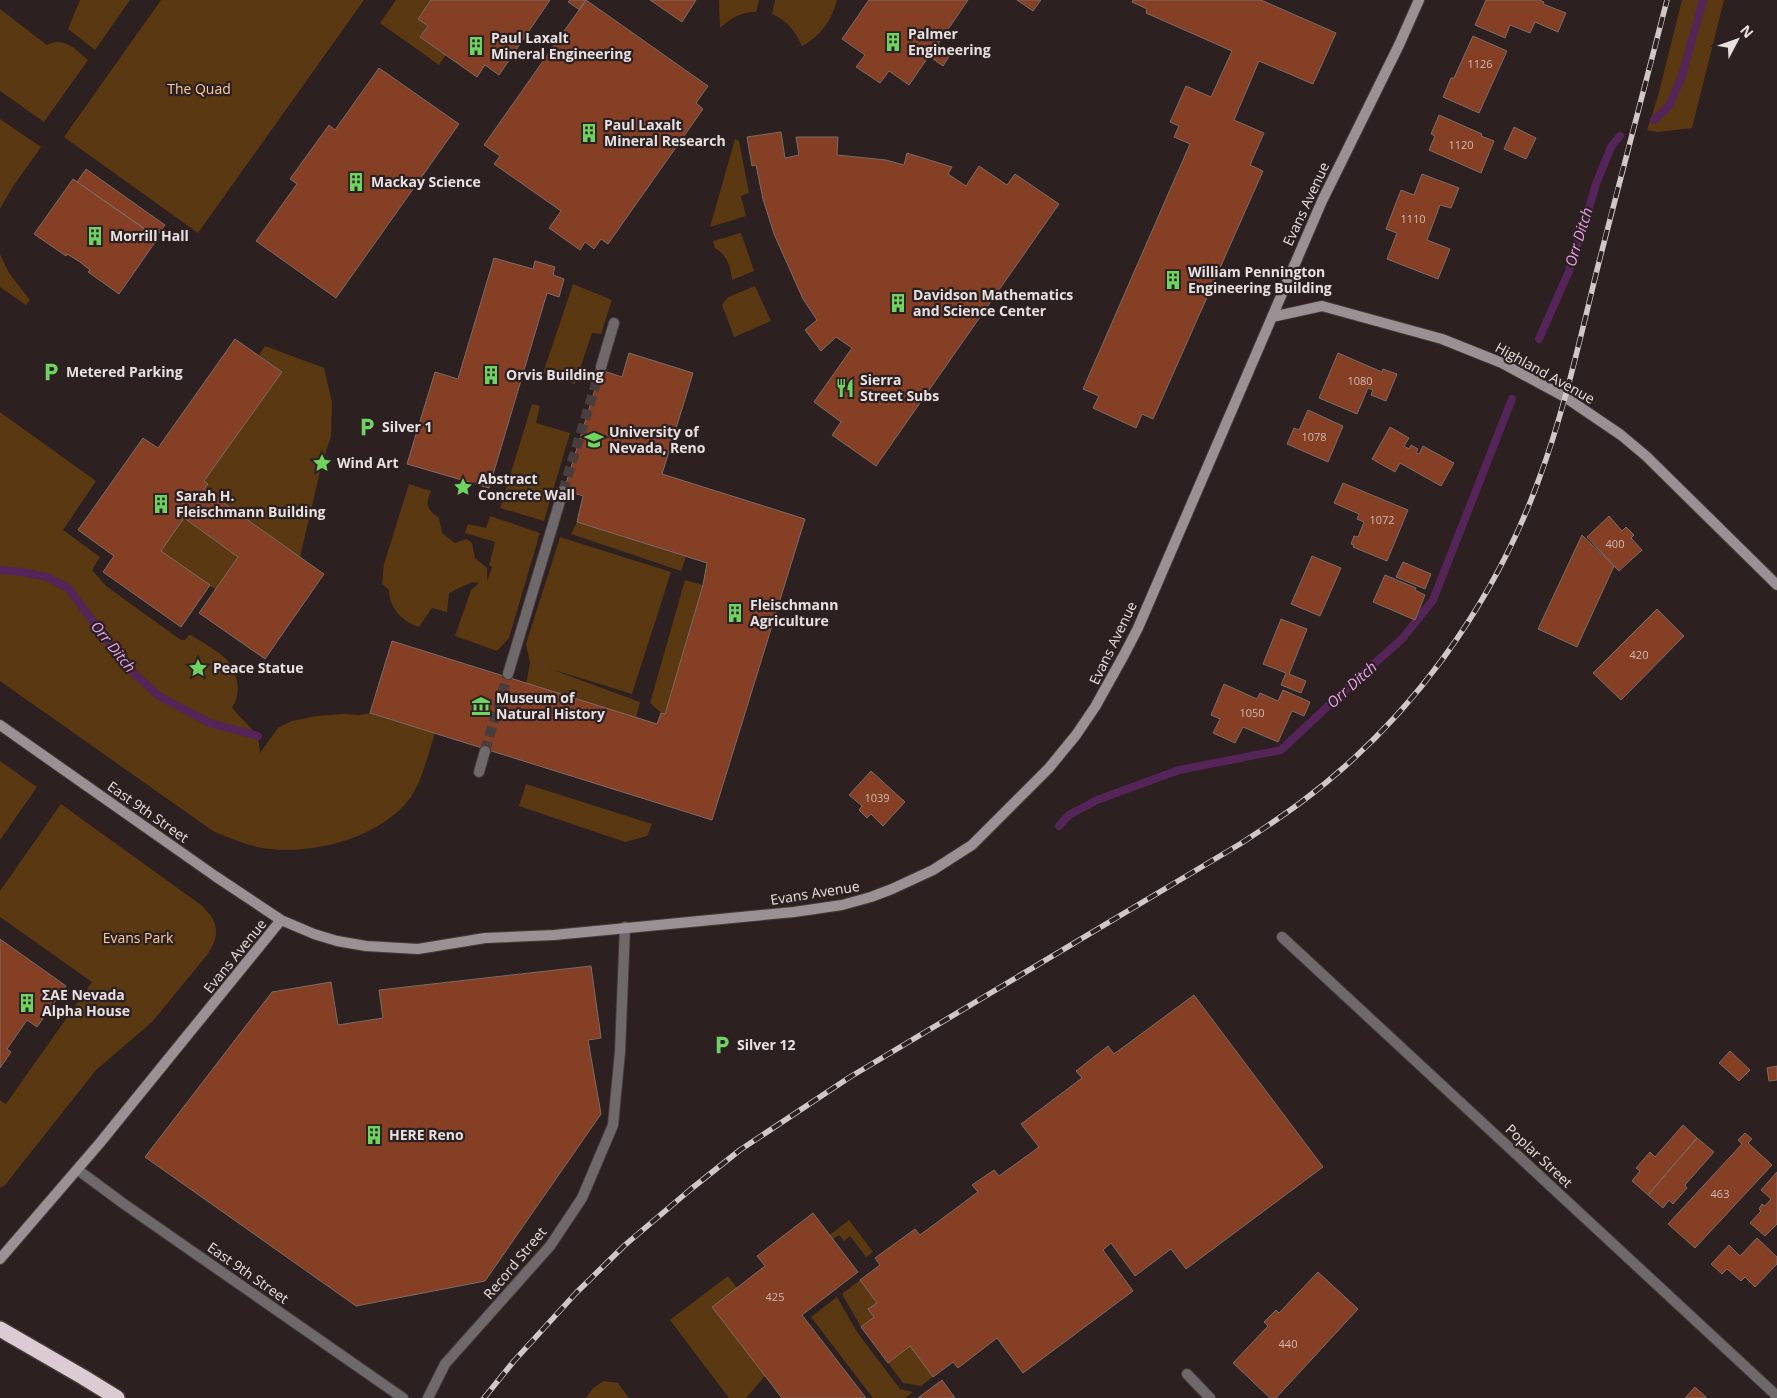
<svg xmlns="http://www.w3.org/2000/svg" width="1777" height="1398" viewBox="0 0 1777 1398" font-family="'Open Sans',sans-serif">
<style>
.green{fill:#593812}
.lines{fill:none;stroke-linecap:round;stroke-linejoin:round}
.stream{stroke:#552458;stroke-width:8}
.building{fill:#853f25;stroke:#7a6c67}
.street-tunnel{stroke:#493d3e;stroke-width:10;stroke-dasharray:10 5;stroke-linecap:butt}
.street-casing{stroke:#473b3c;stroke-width:12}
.secondary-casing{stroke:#473b3c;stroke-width:12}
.highway-casing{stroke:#473b3c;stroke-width:18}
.street{stroke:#70696c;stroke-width:10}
.secondary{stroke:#9b9195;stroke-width:10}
.highway{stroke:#dbcbd2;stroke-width:15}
.rail-casing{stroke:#d0c8c8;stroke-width:5.5}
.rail{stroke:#2d2021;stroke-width:4;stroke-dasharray:11;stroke-linecap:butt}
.labels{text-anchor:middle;stroke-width:4.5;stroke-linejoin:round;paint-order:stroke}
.number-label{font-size:11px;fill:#d0b8b2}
.poi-label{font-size:14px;font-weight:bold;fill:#e9e1e1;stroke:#2d2021;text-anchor:start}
.park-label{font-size:14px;fill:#fccd9f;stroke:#2d2021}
.street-label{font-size:14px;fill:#e9e1e1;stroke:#2d2021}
.water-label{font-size:15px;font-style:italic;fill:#eaa0ee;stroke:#2d2021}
</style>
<rect width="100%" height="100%" fill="#2d2021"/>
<path class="green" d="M80,0H130L95,50L68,29Z
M161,0H364L198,233L64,137Z
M396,0H431L418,19L428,26L420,37L446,55L439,65L380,23Z
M719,0H759L756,12C741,12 731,18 720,28Z
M775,0H837C832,20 820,37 802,46C795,31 788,21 772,14Z
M1682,0H1724L1692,128L1658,132L1647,130L1658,96Z
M0,9L47,45C64,36 76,50 88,60L44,122L0,91Z
M0,119L41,147L12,188L0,209Z
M735,139L739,141L749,193L741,196L746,216L710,227Z
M741,233L754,271L732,280C731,267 727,255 715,248L713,241Z
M0,254L9,273L30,300L26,305L0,287Z
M573,284L612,300L601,334L592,333L575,384L543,373Z
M755,286L771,321L734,337L722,305L728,297Z
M265,346L324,368L332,402L331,437L322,463L300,557L204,489L208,484L204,481L282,372L259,355Z
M532,404L540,406L536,423L570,433L544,521L500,508Z
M0,412L96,481L63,530L100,557L92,570L106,586L181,640H185L189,635H191C201,642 219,651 227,660C238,673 242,693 232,708L258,736L260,753L278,728L292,721L316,716L343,714L359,715L370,713L435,733C428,754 423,778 411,797C382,837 317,854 270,849C250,847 231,839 213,831L0,681Z
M409,484L431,491C425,506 427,509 439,518L442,533L455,543L467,539L472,543L475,558L487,568V581L492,567L489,565L495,542L465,533L468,524L486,528L490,516L540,533L509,638L497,651L455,636L471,590L479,583L472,582L449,593L447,612L432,608L419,627C403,622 389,608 389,590L382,584L384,564Z
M184,518L238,557L216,590L161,551Z
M577,522L686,557L681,571L571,534Z
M560,537L671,572L632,694L548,668L640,702L636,718L526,684L530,663L526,644Z
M685,580L703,585L665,714L661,713L650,703Z
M0,761L37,787L0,840Z
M526,784L652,824L647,836L625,842L519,806Z
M61,804L201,905C219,922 221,934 207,955L152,1022L96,1070L5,1185L0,1188V1100L6,1104L92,982L0,917V891Z
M849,1220L873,1252L866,1257L850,1236L844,1241L839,1235L833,1239L830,1235Z
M728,1276L737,1288L765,1376L746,1398H729L670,1320Z
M860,1280L877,1303L869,1309L874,1317L861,1327L842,1294Z
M837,1297L857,1332L900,1389L913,1392L905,1398H873L811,1317Z
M910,1346L933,1377L921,1386L903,1383L888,1363Z
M604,1381L618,1383L629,1398H586L593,1388Z"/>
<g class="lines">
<path class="stream" d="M1654,120L1669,106L1682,76L1703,0
M1539,339L1569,271L1583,228L1596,184L1611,147L1620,136
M0,570L22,572L47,577L68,588L127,667L159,696L210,723L258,736
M1059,826L1069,815L1097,800L1179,770L1281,750L1358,678L1402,639L1433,600L1512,399"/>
</g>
<path class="building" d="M431,0H550L499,75L485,65L477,77L420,37L428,26L418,19Z
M570,0H586L580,10L568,2Z
M586,0L708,86L696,103L703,109L608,244L601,239L594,249L585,242L580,250L549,228L561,211L494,164L500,156L484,145Z
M650,0H696L682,22Z
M869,0H968L938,44L951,53L943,66L929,56L909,85L889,71L880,83L856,67L865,55L842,39Z
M1017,0H1041L1033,11Z
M1133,0H1261L1336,33L1313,84L1259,61L1234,120L1264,133L1250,165L1263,171L1153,419L1142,414L1136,428L1093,408L1099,396L1083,389L1190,144L1174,137L1179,126L1170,122L1186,86L1211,97L1232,51L1146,13L1147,9L1132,2Z
M1486,0H1539L1544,2L1543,4L1566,13L1558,32L1535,22L1530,33L1510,25L1505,38L1475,25Z
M1473,36L1507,51L1479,113L1443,97L1451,78H1454Z
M379,68L459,124L336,298L256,241L297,184L290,179L329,125L335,130Z
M1439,115L1482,134L1481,136L1494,141L1481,173L1429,150L1435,136L1431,134Z
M1514,127L1536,138L1526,159L1504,149Z
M781,132L785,158L799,155L796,137H838L837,155L886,160L904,165L907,153L952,167L948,174L966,186L979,166L1007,185L1015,174L1059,204L876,466L832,435L841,422L814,402L852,348L836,337L821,351L805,330L817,320L803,299L774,234L763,199L756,165L752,166L747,137Z
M86,169L165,225L156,237L77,182Z
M1422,174L1459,188L1451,208L1440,205L1427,240L1450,249L1438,279L1387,259L1397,233L1386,229L1401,190L1414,195Z
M73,179L158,238L119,294L88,272L90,270L80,262L67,254L66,256L34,234Z
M494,258L533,269L535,261L555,267L553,275L564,279L559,297L547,293L489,488L407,464L435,372L458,379Z
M235,339L282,372L204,481L208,484L204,489L324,574L265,659L199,613L238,557L184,518L161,551L210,585L181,627L103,572L114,556L78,530L143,438L158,448Z
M629,353L693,373L662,474L805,519L712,820L370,713L392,641L657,724L661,713L665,714L703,585L707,563L577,522L583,496L564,490L601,370L622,377Z
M1338,353L1382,372L1383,369L1397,374L1386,401L1371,395L1373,390L1368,388L1357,414L1319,398Z
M1308,410L1343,426L1328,462L1287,444L1294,428L1299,430Z
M1390,427L1409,438L1404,446L1409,449L1411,445L1418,449L1416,453L1419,454L1423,446L1454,463L1441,486L1400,463L1395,472L1372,459Z
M1343,483L1408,510L1387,561L1353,547L1354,545L1351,544L1354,536L1358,537L1364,522L1357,519L1359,514L1334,503Z
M1609,516L1622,531L1626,527L1634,535L1631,538L1642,550L1619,571L1587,537Z
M1582,535L1614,566L1577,647L1538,629Z
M1312,556L1341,568L1320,616L1291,604Z
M1403,562L1431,574L1425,589L1396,577Z
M1385,575L1416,588L1415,590L1425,595L1415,620L1373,602Z
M1657,609L1684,636L1621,700L1593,673Z
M1281,619L1307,629L1289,674L1306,681L1301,693L1281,685L1286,673L1263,664Z
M1224,684L1257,699L1260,693L1278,701L1283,690L1310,702L1304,716L1292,711L1278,742L1243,727L1235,743L1213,733L1220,719L1211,715Z
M871,771L905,802L883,826L871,814L867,818L859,810L862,806L849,795Z
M0,939L66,986L37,1027L27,1020L7,1049L11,1052L0,1068Z
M591,966L601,1038L588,1040L601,1114L485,1281L356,1306L145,1157L272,992L331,982L338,1025L383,1018L379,990Z
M1194,995L1323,1167L1186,1269L1171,1249L1135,1276L1111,1243L1103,1250L1133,1291L1023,1373L997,1338L958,1368L953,1362L933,1377L910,1346L888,1363L861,1327L874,1317L868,1309L877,1303L860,1280L880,1265L875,1258L915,1229L920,1235L978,1192L972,1185L994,1170L999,1176L1039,1147L1021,1124L1082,1078L1076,1071L1108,1046L1114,1054Z
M1730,1051L1750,1070L1739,1081L1719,1063Z
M1777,1066V1080L1769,1081L1767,1068Z
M1683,1125L1697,1138L1648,1195L1632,1181L1640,1171L1636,1168L1650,1152L1655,1157Z
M1745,1133L1752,1139L1748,1143L1772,1165L1695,1248L1668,1224L1742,1144L1738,1140Z
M1697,1138L1714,1152L1685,1185L1687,1188L1673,1204L1669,1200L1663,1208L1648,1195Z
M1777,1172V1224L1765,1236L1750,1223L1761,1211L1759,1209L1762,1204L1765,1206L1771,1199L1761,1190Z
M813,1213L858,1272L802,1315L866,1398H782L712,1307L765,1266L757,1256Z
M1757,1238L1777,1257V1264L1755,1287L1745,1277L1741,1281L1727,1269L1722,1274L1711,1264L1729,1245L1740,1256Z
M1318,1272L1358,1309L1276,1398H1270L1233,1363L1268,1326L1264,1322L1276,1310L1279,1313Z
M942,1380L955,1398H918Z
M1695,1387L1707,1398H1685Z"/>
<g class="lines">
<path class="street-tunnel" d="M563,491L601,367
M485,751L508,674"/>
<g class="street-casing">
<path id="street" d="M601,367L614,323
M508,674L563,491
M479,772L485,751
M1282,937L1777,1396
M78,1170L124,1204L403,1398
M1187,1374L1210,1398
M428,1398L445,1364L550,1246L582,1198L613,1125L620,1052L625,927"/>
</g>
<g class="secondary-casing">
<path id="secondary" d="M1272,317L1322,306L1442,339L1502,363L1565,397L1621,435L1646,456L1777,585
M0,725L215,876L281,920L314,934L337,941L366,946L418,949L485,938L554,935L794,912L842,905L871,897L892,889L933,870L972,845L1049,768L1076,735L1095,707L1124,655L1138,628L1322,201L1399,45L1419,0
M0,1259L99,1144L281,920"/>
</g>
<g class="highway-casing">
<path id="highway" d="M0,1329L83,1377L117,1398"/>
</g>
<use href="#street" class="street"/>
<use href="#secondary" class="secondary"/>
<use href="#highway" class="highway"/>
<g class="rail-casing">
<path id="rail" d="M484,1398L514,1361L576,1293L625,1245L691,1189L740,1150L850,1077L1240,844C1260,831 1281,817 1300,803C1409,722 1493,606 1539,479C1565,409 1581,334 1599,262C1621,174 1645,87 1667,0"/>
</g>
<use href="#rail" class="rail"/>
</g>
<defs>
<g id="building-bare" transform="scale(1.5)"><path d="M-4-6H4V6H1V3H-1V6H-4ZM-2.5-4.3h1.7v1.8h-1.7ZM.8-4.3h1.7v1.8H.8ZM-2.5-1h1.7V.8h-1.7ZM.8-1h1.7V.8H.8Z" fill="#6ed360" stroke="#2d2021" stroke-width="2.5" paint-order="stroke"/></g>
<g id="parking-bare" transform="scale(1.5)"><path d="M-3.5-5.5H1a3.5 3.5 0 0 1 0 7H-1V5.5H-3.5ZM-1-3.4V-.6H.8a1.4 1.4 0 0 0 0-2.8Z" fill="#6ed360" stroke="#2d2021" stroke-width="2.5" paint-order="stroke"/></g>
<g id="restaurant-bare" transform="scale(1.5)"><path d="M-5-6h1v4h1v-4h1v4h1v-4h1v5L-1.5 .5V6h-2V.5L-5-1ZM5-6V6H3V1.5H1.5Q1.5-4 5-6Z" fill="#6ed360" stroke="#2d2021" stroke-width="2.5" paint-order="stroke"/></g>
<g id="university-bare" transform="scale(1.5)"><path d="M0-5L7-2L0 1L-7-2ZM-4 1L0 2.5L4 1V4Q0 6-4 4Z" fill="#6ed360" stroke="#2d2021" stroke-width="2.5" paint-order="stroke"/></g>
<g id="sight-bare" transform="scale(1.5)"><path d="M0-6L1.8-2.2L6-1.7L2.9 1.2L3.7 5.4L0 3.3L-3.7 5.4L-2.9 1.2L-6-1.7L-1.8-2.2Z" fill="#6ed360" stroke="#2d2021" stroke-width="2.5" paint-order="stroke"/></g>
<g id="museum-bare" transform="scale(1.5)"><path d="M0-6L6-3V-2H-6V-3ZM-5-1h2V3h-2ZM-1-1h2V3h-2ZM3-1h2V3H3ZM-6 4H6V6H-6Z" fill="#6ed360" stroke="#2d2021" stroke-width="2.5" paint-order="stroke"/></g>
</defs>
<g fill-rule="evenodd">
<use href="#building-bare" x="893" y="42"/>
<use href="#building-bare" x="476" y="46"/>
<use href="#building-bare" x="589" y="133"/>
<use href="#building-bare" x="356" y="182"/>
<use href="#building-bare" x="95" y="236"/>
<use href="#building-bare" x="1173" y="280"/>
<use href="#building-bare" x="898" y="303"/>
<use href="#parking-bare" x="51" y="372"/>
<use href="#building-bare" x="491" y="375"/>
<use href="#restaurant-bare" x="845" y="388"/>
<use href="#parking-bare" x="367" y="427"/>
<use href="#university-bare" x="594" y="440"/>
<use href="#sight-bare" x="322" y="463"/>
<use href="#sight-bare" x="463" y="487"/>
<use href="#building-bare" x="161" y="504"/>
<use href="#building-bare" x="735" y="613"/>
<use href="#sight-bare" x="198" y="668"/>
<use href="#museum-bare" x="481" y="706"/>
<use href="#building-bare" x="27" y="1003"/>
<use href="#parking-bare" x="722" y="1045"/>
<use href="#building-bare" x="374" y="1135"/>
</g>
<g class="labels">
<g class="number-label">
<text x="1480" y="68">1126</text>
<text x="1461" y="149">1120</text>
<text x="1413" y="223">1110</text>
<text x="1360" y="385">1080</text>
<text x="1314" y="441">1078</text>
<text x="1382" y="524">1072</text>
<text x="1615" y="548">400</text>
<text x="1639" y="659">420</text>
<text x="1252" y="717">1050</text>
<text x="877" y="802">1039</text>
<text x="1720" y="1198">463</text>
<text x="775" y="1301">425</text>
<text x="1288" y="1348">440</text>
</g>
<g class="poi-label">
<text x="908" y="39">Palmer<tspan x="908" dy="16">Engineering</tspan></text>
<text x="491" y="43">Paul Laxalt<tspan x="491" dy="16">Mineral Engineering</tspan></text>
<text x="604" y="130">Paul Laxalt<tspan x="604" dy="16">Mineral Research</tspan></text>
<text x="371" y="187">Mackay Science</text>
<text x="110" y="241">Morrill Hall</text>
<text x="1188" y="277">William Pennington<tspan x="1188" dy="16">Engineering Building</tspan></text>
<text x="913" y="300">Davidson Mathematics<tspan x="913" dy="16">and Science Center</tspan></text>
<text x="66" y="377">Metered Parking</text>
<text x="506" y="380">Orvis Building</text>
<text x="860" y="385">Sierra<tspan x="860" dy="16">Street Subs</tspan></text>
<text x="382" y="432">Silver 1</text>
<text x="609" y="437">University of<tspan x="609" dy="16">Nevada, Reno</tspan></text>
<text x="337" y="468">Wind Art</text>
<text x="478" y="484">Abstract<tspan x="478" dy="16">Concrete Wall</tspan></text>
<text x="176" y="501">Sarah H.<tspan x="176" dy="16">Fleischmann Building</tspan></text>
<text x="750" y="610">Fleischmann<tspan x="750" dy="16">Agriculture</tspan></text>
<text x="213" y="673">Peace Statue</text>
<text x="496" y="703">Museum of<tspan x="496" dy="16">Natural History</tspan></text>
<text x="42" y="1000">ΣΑΕ Nevada<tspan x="42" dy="16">Alpha House</tspan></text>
<text x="737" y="1050">Silver 12</text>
<text x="389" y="1140">HERE Reno</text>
</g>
<g class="park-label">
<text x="199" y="94">The Quad</text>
<text x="138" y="943">Evans Park</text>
</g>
<g class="street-label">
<text transform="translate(1306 204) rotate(-65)" y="5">Evans Avenue</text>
<text transform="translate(1545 373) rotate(29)" y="5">Highland Avenue</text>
<text transform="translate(1113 643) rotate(-64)" y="5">Evans Avenue</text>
<text transform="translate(148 812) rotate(35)" y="5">East 9th Street</text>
<text transform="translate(815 893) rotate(-9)" y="5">Evans Avenue</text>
<text transform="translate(235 956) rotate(-51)" y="5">Evans Avenue</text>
<text transform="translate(1539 1156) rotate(43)" y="5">Poplar Street</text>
<text transform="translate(515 1263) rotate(-50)" y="5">Record Street</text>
<text transform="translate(248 1273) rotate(35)" y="5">East 9th Street</text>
</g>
<g class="water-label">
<text transform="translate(1579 237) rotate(-73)" y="5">Orr Ditch</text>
<text transform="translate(113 647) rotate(51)" y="5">Orr Ditch</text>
<text transform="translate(1352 685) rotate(-42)" y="5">Orr Ditch</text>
</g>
</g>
<g transform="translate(1737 40) rotate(49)" stroke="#2d2021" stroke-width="4" paint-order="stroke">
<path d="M0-4L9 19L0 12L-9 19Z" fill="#e9e1e1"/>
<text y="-8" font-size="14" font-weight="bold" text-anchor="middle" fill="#e9e1e1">N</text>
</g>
</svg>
